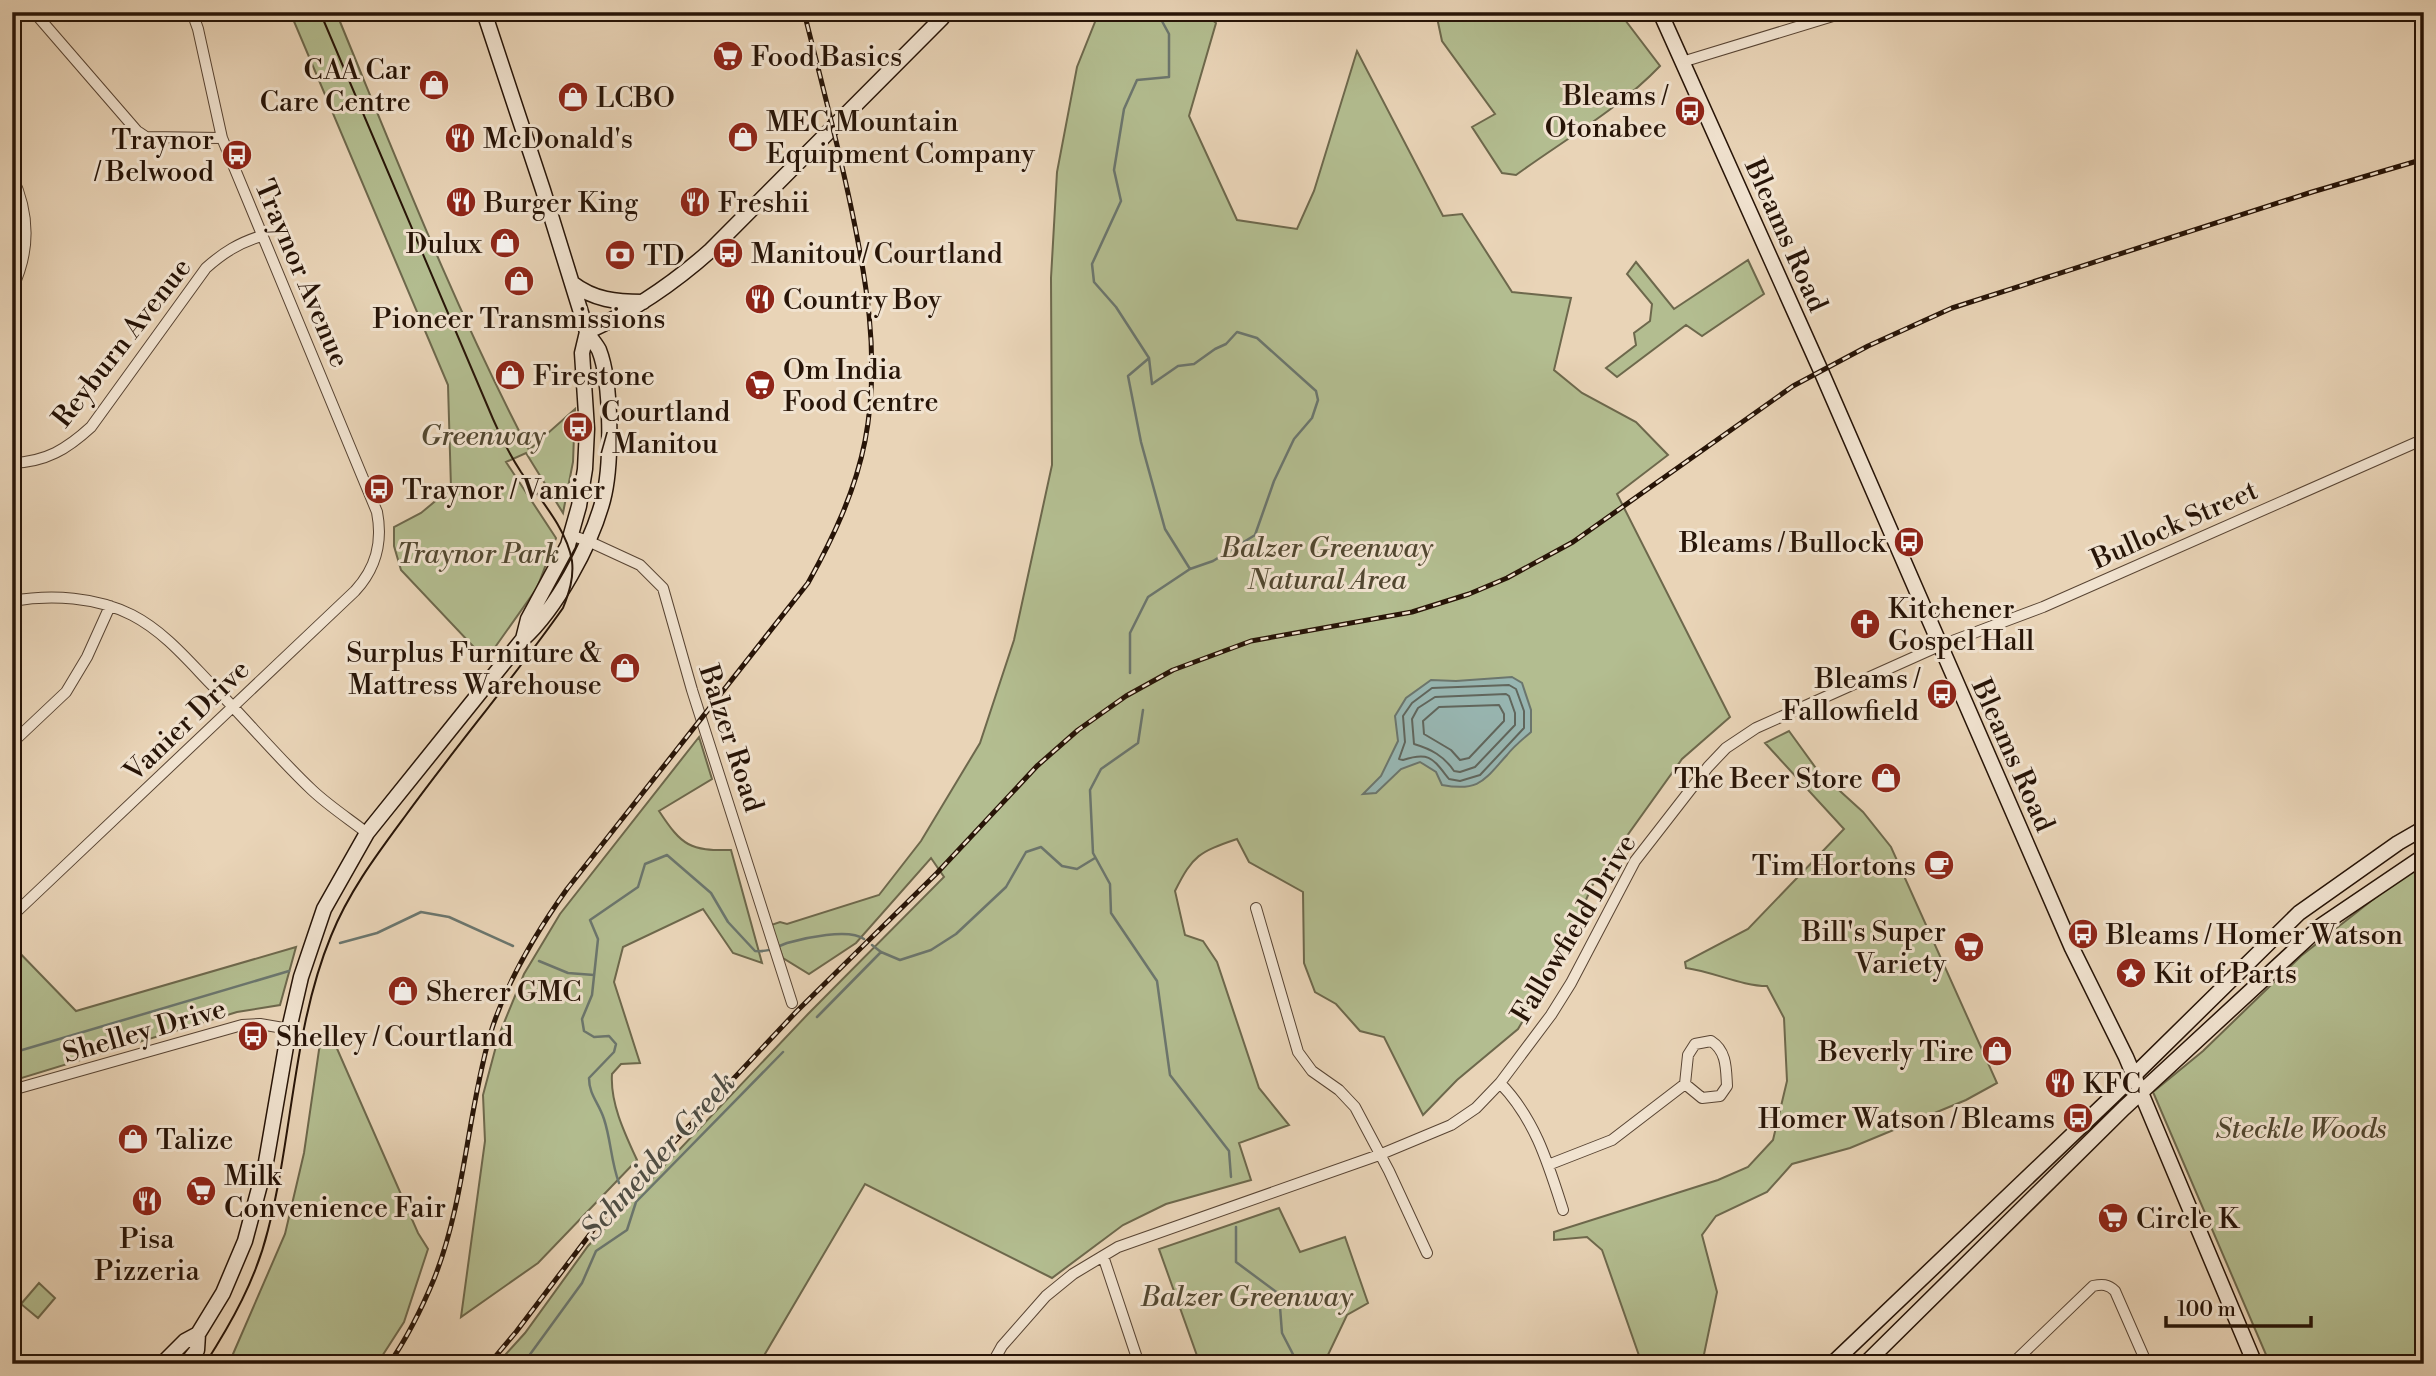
<svg xmlns="http://www.w3.org/2000/svg" width="2436" height="1376" viewBox="0 0 2436 1376" font-family="'Libre Bodoni',serif">
<style>
.green{fill:#b3bd90;stroke:#6d684c;stroke-width:2}
.water{fill:#98b7b3;stroke:#6b766e;stroke-width:2}
.lines{fill:none;stroke-linecap:round;stroke-linejoin:round}
.shore{stroke:#60665d;stroke-width:2}
.stream{stroke:#6b766e;stroke-width:2.5}
.minor-casing{stroke:#584433;stroke-width:12}
.secondary-casing{stroke:#271407;stroke-width:17}
.minor{stroke:#f1e3d0;stroke-width:10}
.secondary{stroke:#f1e3d0;stroke-width:14}
.tram{stroke:#271407;stroke-width:2}
.rail-casing{stroke:#271407;stroke-width:5}
.rail{stroke:#f1e3d0;stroke-width:2.5;stroke-dasharray:8;stroke-linecap:butt}
.labels{text-anchor:middle;stroke-width:6;stroke-linejoin:round;paint-order:stroke}
.poi-label{font-size:28px;fill:#271407;stroke:#f1e3d0;text-anchor:start}
.street-label{font-size:28px;fill:#271407;stroke:#f1e3d0}
.park-label{font-size:28px;font-style:italic;fill:#514730;stroke:#f1e3d0}
.water-label{font-size:30px;font-style:italic;fill:#4f4d43;stroke:#f1e3d0}
</style>
<rect width="100%" height="100%" fill="#e9d4b7"/>
<filter id="stains"><feTurbulence type="fractalNoise" baseFrequency=".00286" numOctaves="4"/><feColorMatrix values="0 0 0 0 .2 0 0 0 0 .09 0 0 0 0 .02 0 0 0 .5 -.17"/></filter>
<radialGradient id="worn" r=".72"><stop offset=".6" stop-color="#630" stop-opacity="0"/><stop offset="1" stop-color="#630" stop-opacity=".3"/></radialGradient>
<path class="green" d="M290,12H336C397,160 455,309 529,450L575,409L573,462L563,513L526,453L506,462L556,538L537,588L486,660L401,570L394,546V527L421,513L451,488L448,385Z
M1099,12H1203L1216,23L1189,116L1237,220L1297,229L1314,191L1357,51L1443,216L1462,214L1512,292L1571,298L1554,370L1582,393L1636,422L1668,455L1617,494L1730,717L1682,759L1594,882L1557,964L1518,1029L1457,1080L1423,1115L1384,1037L1360,1031L1336,1004L1315,992L1304,963L1303,892L1249,862L1237,839C1199,852 1193,855 1175,891L1185,935L1203,941L1217,962L1259,1088L1289,1125L1239,1143L1251,1180L1166,1204L1123,1225L1052,1278L865,1184L759,1364H497L525,1333L588,1246L808,1014L944,877L931,858L856,943L809,974L783,958L771,925L780,922L787,924L879,895L921,841L980,743L1014,640L1052,465L1051,278L1057,172L1077,67Z
M1619,12L1660,66C1619,109 1564,140 1516,175L1502,173L1472,127L1495,114L1442,41L1436,13Z
M1748,260L1764,294L1702,336L1686,325L1617,377L1606,368L1636,345L1634,333L1650,321L1652,304L1627,274L1636,262L1674,309Z
M1789,731L1818,771L1863,812L1891,847L1997,1083L1966,1100L1850,1148L1792,1164L1767,1192L1716,1216L1702,1235L1717,1292L1702,1364H1642L1602,1250L1587,1237L1554,1240V1232L1718,1180L1748,1167L1773,1140L1787,1081L1784,1018L1767,986C1742,986 1714,972 1686,968L1685,962L1748,929L1844,829L1765,743Z
M699,737L712,779L659,811C682,846 690,851 731,850L762,963L733,953L703,909L623,947L614,982L640,1063L621,1064L612,1074C610,1103 625,1134 637,1160L538,1263L461,1317L485,1141L483,1095L499,1035L524,974L560,914Z
M2424,862V1364H2270L2153,1092L2203,1051L2301,956L2413,868Z
M12,945L76,1011L296,947L280,1005L237,1012L12,1081Z
M323,1038L335,1044L418,1233L428,1249L404,1322L377,1364H248L233,1354L285,1234L304,1153L320,1043Z
M1279,1208L1300,1252L1345,1237L1368,1303L1347,1315L1326,1359L1328,1364H1200L1159,1249Z
M39,1283L55,1298L38,1318L21,1304Z"/>
<path class="water" d="M1512,677L1522,683L1531,710V732C1523,739 1514,746 1507,755C1484,780 1480,792 1442,785L1436,772L1420,762L1401,769L1376,793L1363,794L1381,776L1398,741L1395,716L1406,698L1431,680L1456,681Z"/>
<g class="lines">
<path class="shore" d="M1509,685L1516,689L1524,711V728L1480,775L1460,781L1449,779C1433,759 1430,751 1403,760L1399,759L1405,742L1403,716L1412,703L1432,688Z
M1506,694L1509,696L1515,713V725L1475,767L1460,772L1454,771C1444,756 1431,749 1414,744L1412,719L1418,708L1435,697Z
M1499,705L1504,714V721L1469,758L1460,760L1451,750L1424,734L1423,721L1439,707Z"/>
<path class="stream" d="M1148,359L1128,376L1141,442L1165,529L1190,569
M1130,673V633L1148,597L1190,569L1213,561L1255,535L1274,481L1294,439L1312,418L1318,400L1316,391L1257,338L1237,332L1226,344L1215,349L1194,364L1178,366L1152,384L1149,358L1116,307L1094,282L1092,264L1121,201L1114,170L1124,109L1137,80L1169,77V34L1157,12
M1143,710L1138,743L1101,769L1090,790L1093,853L1110,884L1111,913L1157,981L1170,1075L1229,1151L1231,1177
M340,943L377,933L421,912L449,917L513,946
M872,945L881,952L900,960L931,950L956,934L1006,887L1026,852L1041,847L1062,866L1077,869L1095,858
M539,961L568,973L594,975
M817,1017L881,952
M12,1053L289,971
M619,1183C611,1162 611,1140 604,1119C599,1103 589,1095 589,1078L614,1052L616,1044L609,1036L594,1037L584,1031L582,1019L592,995L598,939L590,920L638,887L645,864L667,855L711,893L728,922L755,951C769,952 774,948 787,943C804,938 849,928 864,939
M1236,1227V1262L1279,1294L1282,1333L1298,1364
M523,1364L582,1283L596,1251L627,1230L636,1202L783,1052"/>
<g class="minor-casing">
<path id="minor" d="M34,12L137,131L146,137L222,138
M1682,62L1846,12
M12,176C30,214 30,252 12,289
M12,463C46,462 67,449 91,427L206,268C224,252 239,243 261,236
M570,535L588,541L640,565L663,588L692,690L792,1003
M12,601C52,594 96,597 132,615C163,631 186,658 209,682C244,717 276,756 312,790C329,806 349,819 367,833
M12,743L66,692L87,657L110,606
M1256,908L1298,1052L1312,1071L1339,1090L1355,1107L1389,1171L1427,1253
M12,916L355,591C376,568 383,543 377,512L222,138L198,29L192,12
M1500,1083C1535,1119 1548,1163 1563,1210
M12,1090L242,1025L260,1024L289,1029
M1548,1165L1612,1140L1685,1084L1688,1055L1695,1044L1711,1041C1727,1051 1726,1069 1727,1086L1720,1096L1702,1098L1685,1084
M1103,1256L1139,1364
M992,1364L1002,1346L1046,1296L1073,1274L1118,1247L1379,1155L1451,1125L1476,1108L1500,1083L1551,1015L1571,983L1635,861L1708,767L1726,748L1756,728L1939,646L2043,607L2424,439
M2012,1364L2093,1286C2102,1284 2108,1284 2115,1291L2147,1364"/>
</g>
<g class="secondary-casing">
<path id="secondary" d="M1660,12L1821,371L2072,948L2126,1057L2255,1364
M572,283C594,300 616,302 643,302
M587,332C633,311 673,284 711,250L942,18L943,12
M523,639L528,619L568,545L579,506L585,469L587,429L582,353L587,332
M162,1364L185,1341L198,1334L223,1293L245,1241L266,1162L289,1029L301,977L324,909L367,833L523,639C556,609 591,545 603,500C612,466 612,383 599,350C596,344 590,338 587,332L543,190L484,12
M186,1364L197,1350L198,1334
M1832,1364L2116,1093L2299,913L2398,843L2424,828
M1865,1364L2124,1108L2322,925L2424,856"/>
</g>
<use href="#minor" class="minor"/>
<use href="#secondary" class="secondary"/>
<path class="tram" d="M205,1364C232,1322 256,1279 268,1230C293,1134 293,1028 331,936C349,891 378,853 406,815C457,745 513,679 563,608C569,593 574,578 572,561C567,529 539,498 521,472C510,455 501,438 493,419L320,12"/>
<g class="rail-casing">
<path id="rail" d="M389,1364C407,1338 422,1308 434,1279C465,1201 467,1115 490,1035C506,982 535,934 567,889L808,583C833,538 855,492 865,441C881,358 866,275 848,193C835,133 819,72 804,12
M489,1364L516,1332L600,1221L796,1012L937,873L1037,766L1078,730L1126,696L1173,670L1251,641L1412,612L1469,594L1507,578L1573,542L1793,386L1868,346L1952,308L2312,192L2424,159"/>
</g>
<use href="#rail" class="rail"/>
</g>
<defs>
<g id="supermarket-disc" transform="scale(1.575)"><circle r="9.5" fill="#8f2418" stroke="#f1e3d0"/><path d="M-6-5.5h2.5l.6 2H6L4.5 2H-2.5L-4.4-4H-6ZM-1.5 3.2a1.3 1.3 0 1 0 .1 0ZM3 3.2a1.3 1.3 0 1 0 .1 0Z" fill="#fff"/></g>
<g id="shop-disc" transform="scale(1.575)"><circle r="9.5" fill="#8f2418" stroke="#f1e3d0"/><path d="M-5-2.5h2.3a2.7 3.5 0 0 1 5.4 0H5L5.5 6h-11ZM-1.5-2.5h3a1.5 2.3 0 0 0-3 0Z" fill="#fff"/></g>
<g id="bus-disc" transform="scale(1.575)"><circle r="9.5" fill="#8f2418" stroke="#f1e3d0"/><path d="M-5-6H5V4H4V6H2V4H-2V6H-4V4H-5ZM-3.5-4V0h7V-4ZM-3.5 1.2v1.5H-2V1.2ZM2 1.2v1.5H3.5V1.2Z" fill="#fff"/></g>
<g id="restaurant-disc" transform="scale(1.575)"><circle r="9.5" fill="#8f2418" stroke="#f1e3d0"/><path d="M-5-6h1v4h1v-4h1v4h1v-4h1v5L-1.5 .5V6h-2V.5L-5-1ZM5-6V6H3V1.5H1.5Q1.5-4 5-6Z" fill="#fff"/></g>
<g id="bank-disc" transform="scale(1.575)"><circle r="9.5" fill="#8f2418" stroke="#f1e3d0"/><path d="M-6-4H6V4H-6ZM0-2.3a2.3 2.3 0 1 0 0 4.6a2.3 2.3 0 1 0 0-4.6Z" fill="#fff"/></g>
<g id="church-disc" transform="scale(1.575)"><circle r="9.5" fill="#8f2418" stroke="#f1e3d0"/><path d="M-1.2-6h2.4v3.5h3.3v2.4h-3.3V6h-2.4V-.1h-3.3v-2.4h3.3Z" fill="#fff"/></g>
<g id="cafe-disc" transform="scale(1.575)"><circle r="9.5" fill="#8f2418" stroke="#f1e3d0"/><path d="M-5.5-4.5H6V0H3Q3 3.5 0 3.5H-2.5Q-5.5 3.5-5.5 0ZM3-3.2v2h1.7v-2ZM-6 4.5H4V6H-6Z" fill="#fff"/></g>
<g id="sight-disc" transform="scale(1.575)"><circle r="9.5" fill="#8f2418" stroke="#f1e3d0"/><path d="M0-6L1.8-2.2L6-1.7L2.9 1.2L3.7 5.4L0 3.3L-3.7 5.4L-2.9 1.2L-6-1.7L-1.8-2.2Z" fill="#fff"/></g>
</defs>
<g fill-rule="evenodd">
<use href="#supermarket-disc" x="728" y="56"/>
<use href="#shop-disc" x="434" y="85"/>
<use href="#shop-disc" x="573" y="97"/>
<use href="#bus-disc" x="1690" y="111"/>
<use href="#shop-disc" x="743" y="137"/>
<use href="#restaurant-disc" x="460" y="138"/>
<use href="#bus-disc" x="237" y="155"/>
<use href="#restaurant-disc" x="461" y="202"/>
<use href="#restaurant-disc" x="695" y="202"/>
<use href="#shop-disc" x="505" y="243"/>
<use href="#bus-disc" x="728" y="253"/>
<use href="#bank-disc" x="620" y="255"/>
<use href="#shop-disc" x="519" y="281"/>
<use href="#restaurant-disc" x="760" y="299"/>
<use href="#shop-disc" x="510" y="375"/>
<use href="#supermarket-disc" x="760" y="385"/>
<use href="#bus-disc" x="578" y="427"/>
<use href="#bus-disc" x="379" y="489"/>
<use href="#bus-disc" x="1909" y="542"/>
<use href="#church-disc" x="1865" y="624"/>
<use href="#shop-disc" x="625" y="668"/>
<use href="#bus-disc" x="1942" y="694"/>
<use href="#shop-disc" x="1886" y="778"/>
<use href="#cafe-disc" x="1939" y="865"/>
<use href="#bus-disc" x="2083" y="934"/>
<use href="#supermarket-disc" x="1969" y="947"/>
<use href="#sight-disc" x="2131" y="973"/>
<use href="#shop-disc" x="403" y="991"/>
<use href="#bus-disc" x="253" y="1036"/>
<use href="#shop-disc" x="1997" y="1051"/>
<use href="#restaurant-disc" x="2060" y="1083"/>
<use href="#bus-disc" x="2078" y="1118"/>
<use href="#shop-disc" x="133" y="1139"/>
<use href="#supermarket-disc" x="201" y="1191"/>
<use href="#restaurant-disc" x="147" y="1201"/>
<use href="#supermarket-disc" x="2113" y="1218"/>
</g>
<g class="labels">
<g class="poi-label">
<text x="751" y="66">Food Basics</text>
<text x="411" y="79" text-anchor="end">CAA Car<tspan x="411" dy="32">Care Centre</tspan></text>
<text x="1667" y="105" text-anchor="end">Bleams /<tspan x="1667" dy="32">Otonabee</tspan></text>
<text x="596" y="107">LCBO</text>
<text x="766" y="131">MEC Mountain<tspan x="766" dy="32">Equipment Company</tspan></text>
<text x="483" y="148">McDonald's</text>
<text x="214" y="149" text-anchor="end">Traynor<tspan x="214" dy="32">/ Belwood</tspan></text>
<text x="484" y="212">Burger King</text>
<text x="718" y="212">Freshii</text>
<text x="482" y="253" text-anchor="end">Dulux</text>
<text x="751" y="263">Manitou / Courtland</text>
<text x="643" y="265">TD</text>
<text x="783" y="309">Country Boy</text>
<text x="519" y="328" text-anchor="middle">Pioneer Transmissions</text>
<text x="783" y="379">Om India<tspan x="783" dy="32">Food Centre</tspan></text>
<text x="533" y="385">Firestone</text>
<text x="601" y="421">Courtland<tspan x="601" dy="32">/ Manitou</tspan></text>
<text x="402" y="499">Traynor / Vanier</text>
<text x="1886" y="552" text-anchor="end">Bleams / Bullock</text>
<text x="1888" y="618">Kitchener<tspan x="1888" dy="32">Gospel Hall</tspan></text>
<text x="602" y="662" text-anchor="end">Surplus Furniture &amp;<tspan x="602" dy="32">Mattress Warehouse</tspan></text>
<text x="1919" y="688" text-anchor="end">Bleams /<tspan x="1919" dy="32">Fallowfield</tspan></text>
<text x="1863" y="788" text-anchor="end">The Beer Store</text>
<text x="1916" y="875" text-anchor="end">Tim Hortons</text>
<text x="1946" y="941" text-anchor="end">Bill's Super<tspan x="1946" dy="32">Variety</tspan></text>
<text x="2106" y="944">Bleams / Homer Watson</text>
<text x="2154" y="983">Kit of Parts</text>
<text x="426" y="1001">Sherer GMC</text>
<text x="276" y="1046">Shelley / Courtland</text>
<text x="1974" y="1061" text-anchor="end">Beverly Tire</text>
<text x="2083" y="1093">KFC</text>
<text x="2055" y="1128" text-anchor="end">Homer Watson / Bleams</text>
<text x="156" y="1149">Talize</text>
<text x="224" y="1185">Milk<tspan x="224" dy="32">Convenience Fair</tspan></text>
<text x="2136" y="1228">Circle K</text>
<text x="147" y="1248" text-anchor="middle">Pisa<tspan x="147" dy="32">Pizzeria</tspan></text>
</g>
<g class="street-label">
<text transform="translate(1787 235) rotate(66)" y="10">Bleams Road</text>
<text transform="translate(303 273) rotate(67)" y="10">Traynor Avenue</text>
<text transform="translate(121 342) rotate(-52)" y="10">Reyburn Avenue</text>
<text transform="translate(2174 524) rotate(-24)" y="10">Bullock Street</text>
<text transform="translate(186 720) rotate(-44)" y="10">Vanier Drive</text>
<text transform="translate(732 738) rotate(72)" y="10">Balzer Road</text>
<text transform="translate(2014 755) rotate(66)" y="10">Bleams Road</text>
<text transform="translate(1573 928) rotate(-59)" y="10">Fallowfield Drive</text>
<text transform="translate(144 1030) rotate(-16)" y="10">Shelley Drive</text>
</g>
<g class="park-label">
<text x="483" y="445">Greenway</text>
<text x="1327" y="557">Balzer Greenway<tspan x="1327" dy="32">Natural Area</tspan></text>
<text x="478" y="563">Traynor Park</text>
<text x="2301" y="1138">Steckle Woods</text>
<text x="1247" y="1306">Balzer Greenway</text>
</g>
<g class="water-label">
<text transform="translate(658 1156) rotate(-48)" y="10">Schneider Creek</text>
</g>
</g>
<rect width="2436" height="1376" fill="none" stroke="#e9d4b7" stroke-width="42"/>
<rect x="14" y="14" width="2408" height="1348" fill="none" stroke="#271407" stroke-width="3.5"/>
<rect x="21" y="21" width="2394" height="1334" fill="none" stroke="#271407" stroke-width="2"/>
<path d="M2166 1316v10h145v-10" fill="none" stroke="#271407" stroke-width="3.5"/>
<text x="2177" y="1316" font-size="21" fill="#271407" stroke="#f1e3d0" stroke-width="5" paint-order="stroke">100 m</text>
<rect width="100%" height="100%" filter="url(#stains)"/>
<rect width="100%" height="100%" fill="url(#worn)"/>
</svg>
